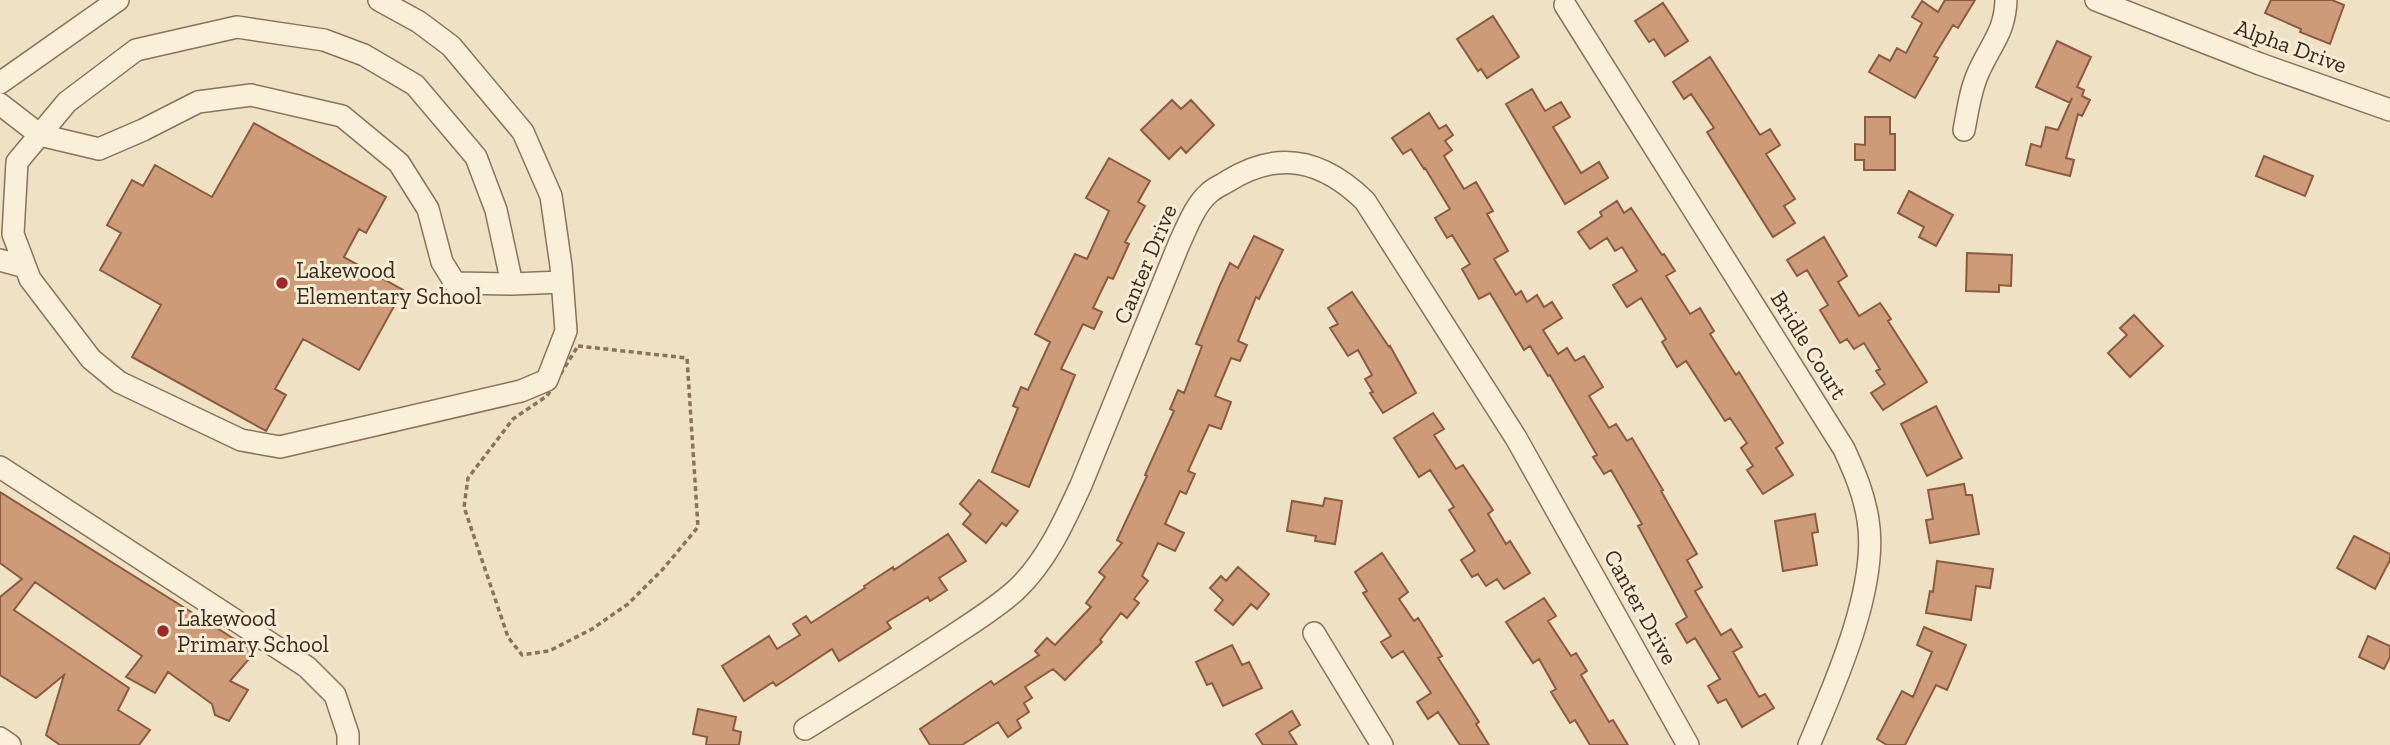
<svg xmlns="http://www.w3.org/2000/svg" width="2390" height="745" viewBox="0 0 2390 745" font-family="'Zilla Slab',serif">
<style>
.building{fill:#ce9b79;stroke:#8b5b3f;stroke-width:2}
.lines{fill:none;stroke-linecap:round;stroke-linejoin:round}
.minor-casing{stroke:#8b735a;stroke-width:24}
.path{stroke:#8b735a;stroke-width:3.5;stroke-dasharray:5 3.5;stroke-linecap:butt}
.minor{stroke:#faefd8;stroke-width:21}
.poi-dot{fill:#9c282c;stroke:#f7ecd4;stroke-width:2.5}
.labels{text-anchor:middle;stroke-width:6;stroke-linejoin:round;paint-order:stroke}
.street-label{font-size:23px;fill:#3a2b1e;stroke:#f7ecd4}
.poi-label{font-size:23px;fill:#3a2b1e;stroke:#f7ecd4;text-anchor:start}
</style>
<rect width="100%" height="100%" fill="#efe2c4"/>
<path class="building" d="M1945,0H1975L1958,28L1953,25L1934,56L1938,58L1915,98L1869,72L1879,55L1890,61L1897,48L1906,53L1922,23L1912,17L1922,1L1938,12Z
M2271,0H2332L2344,5L2330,44L2300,32L2301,29L2265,13Z
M1663,3L1688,41L1665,56L1654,39L1649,42L1635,21Z
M1493,16L1519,57L1487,78L1481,69L1478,71L1457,39Z
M2057,41L2091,57L2077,87L2084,90L2082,96L2090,100L2082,116L2078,114L2066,158L2074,160L2070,176L2026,165L2031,144L2041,147L2046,127L2058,130L2072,98L2070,103L2036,87Z
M1710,57L1760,135L1770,129L1780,145L1766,154L1795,199L1784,206L1795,223L1773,237L1707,132L1714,128L1691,94L1684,99L1673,82Z
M1532,89L1545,111L1561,102L1570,117L1553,127L1581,173L1599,162L1608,178L1565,204L1506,104Z
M1172,100L1181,109L1191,100L1214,125L1186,153L1181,147L1169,159L1141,130Z
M1429,113L1439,129L1446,125L1453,135L1445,141L1452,150L1444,156L1464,189L1476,182L1493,211L1487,214L1508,251L1494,259L1516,295L1521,291L1527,302L1537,295L1544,307L1552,302L1562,318L1543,330L1558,354L1567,348L1575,361L1584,356L1603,387L1589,396L1609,428L1616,424L1627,441L1632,438L1663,490L1661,491L1697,554L1687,560L1702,587L1695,591L1721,635L1731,629L1742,647L1733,652L1759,697L1765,694L1774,708L1742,727L1726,699L1718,703L1708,686L1720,679L1695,638L1687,643L1676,624L1687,617L1638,526L1642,524L1611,470L1604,474L1593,457L1597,455L1550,375L1548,376L1530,346L1524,350L1490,293L1479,299L1462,269L1470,264L1452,235L1447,238L1435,218L1450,209L1425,168L1424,169L1411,149L1403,154L1392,138Z
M1865,117H1890V134H1895V170H1864V160H1855V144L1865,145Z
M254,123L386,197L366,233L359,229L344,257L403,290L359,370L303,339L275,389L286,395L266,431L132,357L161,305L100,270L121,233L107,225L132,180L143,186L155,165L212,197Z
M2264,156L2313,176L2305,196L2256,176Z
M1109,158L1150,181L1138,202L1145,206L1125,242L1129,244L1113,279L1108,277L1093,308L1102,312L1094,329L1083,324L1061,369L1075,375L1029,487L992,472L1018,408L1013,406L1021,387L1028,390L1050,342L1035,334L1075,254L1087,259L1109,211L1086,198Z
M1909,191L1953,215L1936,246L1919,237L1924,227L1898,213Z
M1617,201L1624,213L1631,208L1662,255L1664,254L1675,271L1666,276L1690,314L1700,308L1714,331L1710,334L1736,375L1739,372L1783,443L1776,448L1793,475L1763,494L1747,470L1753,466L1741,448L1747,443L1730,418L1725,421L1686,361L1677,367L1662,342L1666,339L1641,298L1627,307L1613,285L1637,271L1622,247L1615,251L1607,238L1590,249L1578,232L1602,216L1600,212Z
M1254,236L1283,250L1259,299L1256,297L1238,341L1247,345L1240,361L1231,358L1215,396L1231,402L1221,429L1209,425L1188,471L1195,474L1186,494L1180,491L1165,524L1184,533L1175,551L1158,543L1142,576L1148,581L1134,599L1139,603L1127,618L1121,613L1100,640L1102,642L1065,680L1053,669L1025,687L1032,698L1024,703L1029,712L1017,720L1021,728L1008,737L998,722L962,745H930L920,729L991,681L994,685L1039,655L1035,651L1047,638L1055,645L1091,607L1086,603L1105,577L1099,572L1122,543L1117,540L1147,476L1145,475L1174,411L1170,409L1178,390L1184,393L1202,346L1196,344L1220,285L1230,263L1238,268Z
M1824,237L1847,276L1838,282L1859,316L1880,303L1891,319L1888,321L1927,382L1883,410L1871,393L1885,384L1876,371L1880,369L1864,343L1854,349L1847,339L1840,343L1820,310L1828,305L1807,270L1797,276L1787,260Z
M1967,253L2012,255L2011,286L1999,285V292L1966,291Z
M1352,292L1389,347L1390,346L1416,393L1383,413L1370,393L1373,392L1365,379L1372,375L1358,350L1348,356L1330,328L1338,324L1328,308Z
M2134,315L2163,346L2130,377L2108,353L2127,335L2120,328Z
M1936,406L1962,458L1927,476L1901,424Z
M1433,413L1444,429L1434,435L1456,469L1463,465L1493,510L1488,514L1506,544L1510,541L1530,573L1504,589L1497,579L1486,586L1478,574L1472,577L1461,560L1475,551L1449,510L1454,507L1430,470L1419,477L1394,438Z
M979,480L1018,511L1006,526L1002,523L986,543L963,524L971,514L960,504Z
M1964,484L1966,495H1972L1979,534L1930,543L1926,520L1933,519L1928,490Z
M0,492L255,652L230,681L248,690L229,721L215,715L212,704L168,672L155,693L126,677L142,656L35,582L14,610L129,688L118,710L150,730L139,745H60L46,735L64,675L36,698L0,675V597L22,579L0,563Z
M1325,498L1342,501L1335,544L1315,541L1316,536L1287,531L1292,501L1323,506Z
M1815,514L1818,532L1812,533L1817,565L1783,571L1775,521Z
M948,534L966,561L939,578L947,590L930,601L928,597L887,622L891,628L839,661L832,649L776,686L773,682L744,701L722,666L769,636L777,649L800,635L793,624L806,616L811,623L865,588L864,586L893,567L894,570Z
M2354,536L2390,554V560L2375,589L2337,568Z
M1382,553L1408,592L1399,599L1414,621L1418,618L1442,656L1438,658L1479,722L1476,724L1489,745H1460L1438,712L1428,719L1417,702L1431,693L1403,651L1392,658L1381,642L1391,636L1363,593L1367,591L1355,572Z
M1937,561L1993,569L1990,588L1976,586L1971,620L1926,613L1930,591L1933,592Z
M1238,567L1269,594L1257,609L1251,604L1233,625L1215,610L1223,600L1210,588L1221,576L1226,581Z
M1544,598L1556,616L1548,621L1571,656L1576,653L1587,671L1581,675L1609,722L1613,720L1628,745H1590L1575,720L1570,723L1551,692L1556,689L1539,659L1533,663L1506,622Z
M1924,627L1966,645L1947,690L1936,685L1905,745H1887L1877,739L1902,691L1913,697L1932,652L1917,645Z
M2368,636L2390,646V657L2384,669L2359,657Z
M1232,645L1242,665L1249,662L1262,688L1223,706L1212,683L1207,685L1196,662Z
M698,709L736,717L733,730L741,732L739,745H706L707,737L693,734Z
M1292,711L1300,725L1289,732L1297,745H1263L1256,734Z"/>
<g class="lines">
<g class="minor-casing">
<path id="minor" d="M379,0L419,22L451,46L523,132L551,196L561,266L566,331L547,380L521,391L280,447L241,440L119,382L91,359L30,279L13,234L17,162L67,102L136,50L237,27L324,40L364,55L415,85L476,157L496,210L512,284
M2096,0L2260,64L2390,110
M1565,5L1844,449C1855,473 1864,494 1868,520C1879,586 1835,684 1809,745
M0,83L118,0
M0,104L40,135L99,149L143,130L198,102L251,95L342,116L399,163L428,209L442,262L455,283L512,284L562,282
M1964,130C1968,110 1970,90 1979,71C1991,44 2005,32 2006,0
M0,260L25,267
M0,467L307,667L335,695L348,734V745
M1314,633L1382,745
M805,729C852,700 899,671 946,640C970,624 995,609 1016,590C1046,562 1064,522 1081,485L1179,244C1187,227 1195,205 1209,193C1214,188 1222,185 1228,181C1279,149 1323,160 1365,201L1516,438L1688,745
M0,738L10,745"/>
</g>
<path class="path" d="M578,346L687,358L698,527L663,569L628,604L592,629L549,651L522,655L508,637L464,507L468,478L513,419L547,396Z"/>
<use href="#minor" class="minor"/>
</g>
<g class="poi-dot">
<circle cx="282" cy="283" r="7"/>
<circle cx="163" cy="631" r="7"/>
</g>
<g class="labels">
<g class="street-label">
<text transform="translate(2291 46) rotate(20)" y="8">Alpha Drive</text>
<text transform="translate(1145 264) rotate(-67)" y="8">Canter Drive</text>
<text transform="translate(1809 345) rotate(58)" y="8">Bridle Court</text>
<text transform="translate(1641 607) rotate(61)" y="8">Canter Drive</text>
</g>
<g class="poi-label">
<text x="296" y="278">Lakewood<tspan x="296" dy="26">Elementary School</tspan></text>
<text x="177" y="626">Lakewood<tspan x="177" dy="26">Primary School</tspan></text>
</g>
</g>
</svg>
